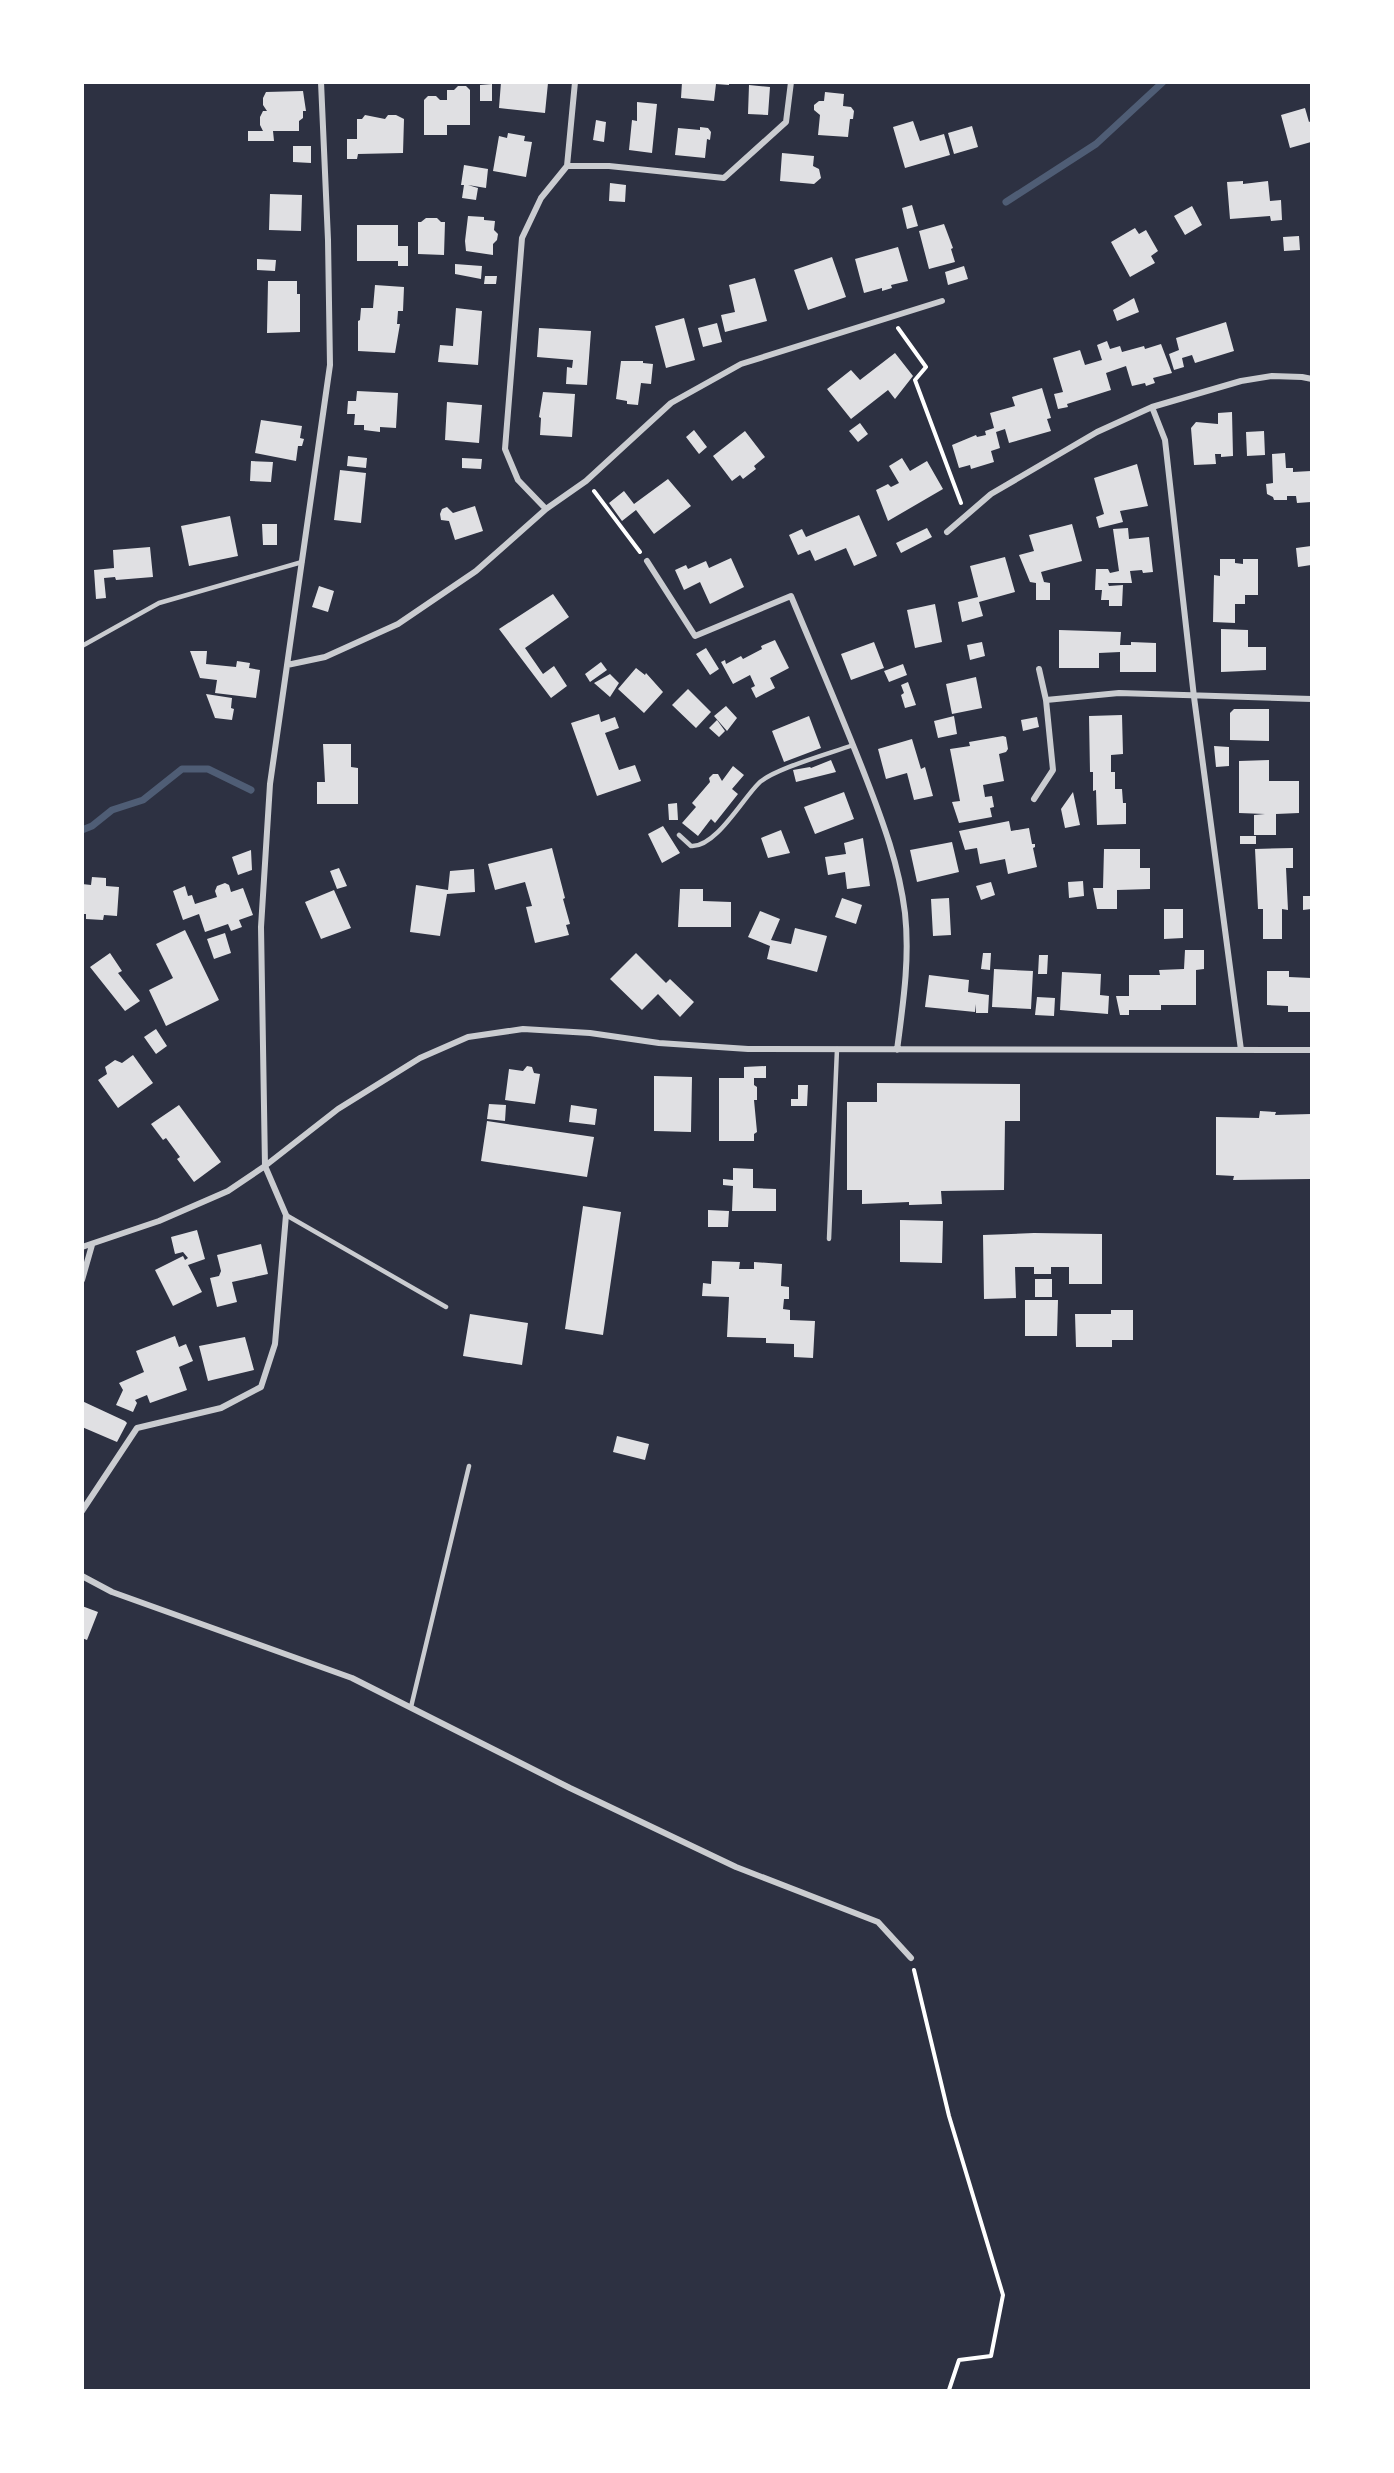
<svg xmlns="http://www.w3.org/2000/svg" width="1394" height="2473" viewBox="0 0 1394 2473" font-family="Jost,sans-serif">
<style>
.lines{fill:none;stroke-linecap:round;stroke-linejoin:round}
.stream{stroke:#4f5d75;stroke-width:7}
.building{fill:#e0e0e3}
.path{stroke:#fff;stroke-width:4}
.service{stroke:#caccd0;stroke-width:4.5}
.minor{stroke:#caccd0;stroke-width:6}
</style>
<rect width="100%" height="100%" fill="#2d3142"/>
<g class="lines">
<path class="stream" d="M1006,202L1096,144L1163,82
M82,830L92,826L112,810L143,800L182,769H208L251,790"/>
</g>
<path class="building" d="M501,82L548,83L545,113L499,108Z
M682,82H729V85L716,84L714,101L681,98Z
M492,84V101H480V85Z
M749,85L770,87L768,115L748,114Z
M458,86H466L470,90V125H447V135H424V100L428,96H436L440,100H447V90H454Z
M303,91L306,111H303V118L299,121V131H273L274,141H248V131H263L260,125V117L263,111H267L263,105V98L266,92Z
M825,92L844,94L843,106L851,107L854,111L853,119H850L848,137L818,135L820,115L814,110V105L819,101H824Z
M637,102L657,104L652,153L629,150L632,120L637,121Z
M1305,108L1309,122L1311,121V142L1290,148L1281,115Z
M365,115L385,119L388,115H396L404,119L403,153L358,154L357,159H347V139H357V119H362Z
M596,120L606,122L604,142L593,140Z
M913,121L920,141L944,134L950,155L905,168L893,127Z
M972,126L978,147L954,154L948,133Z
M700,127L708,128L711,132L710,140L707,139L705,158L675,155L678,128L700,130Z
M508,133L525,136L524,141L532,142L526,177L493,171L499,136L507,138Z
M293,146H311V163L293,162Z
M782,153L814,156L813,166L819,169L821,178L814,184L780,181Z
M464,165L488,169L486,188L468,185L478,188L476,200L462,198L464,185H461Z
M1243,181V184L1268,181L1270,201L1281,200L1282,220L1271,221L1270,216L1230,219L1227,182Z
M610,183L626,185L625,202L609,201Z
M270,194L302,195L301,231L269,230Z
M912,205L918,226L907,229L902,208Z
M1192,206L1202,225L1185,235L1174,216Z
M468,216L484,217V220L495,221L494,230L498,234L497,240L493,244V255L466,251L465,241Z
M426,218H437L441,222H445L444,255L418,254V222H421Z
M944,224L953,248L951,249L955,262L929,269L919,231Z
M357,225H398V246H408V266H398V261H357Z
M1135,228L1139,234L1146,230L1158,251L1151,256L1155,263L1130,277L1111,242Z
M1299,236L1300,250L1284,251L1283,237Z
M898,247L908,281L891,285L892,288L882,291V288L864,293L855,259Z
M832,257L846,297L808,310L794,270Z
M257,259L276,260L275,271L257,270Z
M455,264L482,266L481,279L455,274Z
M964,266L968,279L948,285L945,272Z
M485,276H497L496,284H484Z
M755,278L767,321L725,332L721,315L735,312L729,285Z
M268,281H297V294H300V332L267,333Z
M375,285L404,287L403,311H398L397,324H400L395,353L358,351V321L360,320L361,308H373Z
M1134,298L1139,312L1117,321L1113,310Z
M456,308L482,311L478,365L438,362L440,345L453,346Z
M684,318L695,360L666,368L655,326Z
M1226,322L1234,351L1195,363L1192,355L1182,358L1184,367L1174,370L1169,354L1179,350L1176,338Z
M717,323L722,342L703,347L698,328Z
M539,328L591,331L587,385L566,384L567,367L572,368L573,360L537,357Z
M1107,341L1110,349L1120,346L1122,352L1144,346L1145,349L1161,344L1172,373L1153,378L1155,383L1146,386L1145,383L1132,386L1126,366L1106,373L1111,390L1067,404L1068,407L1058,409L1054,394L1063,392L1053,358L1080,350L1085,365L1102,360L1097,345Z
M895,353L913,376L895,399L888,390L851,419L827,389L851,370L860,380Z
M621,361H643V363L653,364L651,384L641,383L638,405L627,404V401L616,399Z
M1042,388L1051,418L1047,419L1051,431L1009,443L1005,429L996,432L1000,448L991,451L994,462L971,469L970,465L959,468L952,445L976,435L977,437L986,435L985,431L994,428L990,413L1015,406L1012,397Z
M357,391L398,393L396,428L380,427V432L364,430V425H354L355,414H347L348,401H356Z
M543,392L575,394L572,437L540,435L541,418L539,417Z
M447,402L482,405L479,443L445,440Z
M1232,412L1233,456L1221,457V454H1215L1216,464L1194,465L1191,428L1196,422L1218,424V413Z
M261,420L302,426L300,438L304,439L302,446H298L296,461L255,453Z
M860,423L868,434L858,442L849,431Z
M694,430L707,447L699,454L686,437Z
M745,431L765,457L754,466L756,469L743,479L740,475L732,481L713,456Z
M1264,431L1265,455L1247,456L1246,432Z
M1285,453L1286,468H1293V472L1311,471V502L1297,503L1296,496H1287V500H1274L1273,497L1267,494L1266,484L1273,483L1272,454Z
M348,456L367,458L366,468L347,466Z
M462,458L482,459L481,469L462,468Z
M902,458L910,471L927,461L943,489L888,521L876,490L888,484L891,487L899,483L889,466Z
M251,461L273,462L271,482L250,481Z
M1137,464L1148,506L1120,511L1123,522L1099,528L1096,517L1104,514L1094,478Z
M340,470L366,473L361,523L334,520Z
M668,479L691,506L654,534L636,510L622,521L609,503L624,491L634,504Z
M475,506L483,531L455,540L449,521L441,520L440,514L442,509L447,507L453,513Z
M859,515L877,556L854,566L846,548L815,561L810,550L798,555L789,535L802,529L806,537Z
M230,516L238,556L189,566L181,526Z
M262,524H277V545H263Z
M1072,524L1082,561L1041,572L1044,582L1050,583V600H1036V583L1030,582L1019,555L1034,551L1029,535Z
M927,528L932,537L901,553L896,543Z
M1128,528L1129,539L1149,537L1153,572L1143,573L1142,570L1130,571L1132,583H1108L1109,586L1123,585L1122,606H1109V600H1101L1102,590H1095L1096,569H1108L1110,573L1119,571L1113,529Z
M1311,546V565L1298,567L1296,548Z
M150,547L153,577L116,580L115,577L104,578L106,598L96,599L94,570L114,568L113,550Z
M1005,557L1015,592L979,602L983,616L962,622L958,602L978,597L970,566Z
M731,558L744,587L710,604L700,582L684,590L675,570L686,565L688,569L706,561L709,568Z
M1220,559H1235V563L1243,564V559H1258V595H1245V604H1235V623L1213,622L1214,575L1220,576Z
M319,586L334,591L328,612L312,607Z
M553,594L569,617L525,648L543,674L554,666L567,686L551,698L499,629Z
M935,604L942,642L915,648L907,610Z
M1221,629L1248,630V647H1266V670L1221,672Z
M1059,630L1121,632L1120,645H1131V642L1156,643V672H1120V652L1099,653V668H1059Z
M775,640L789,668L770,678L775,688L756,698L751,688L755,686L750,675L733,684L721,662L725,660L726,664L741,656L743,659L762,649L761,646Z
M874,642L884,668L851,680L841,654Z
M982,642L985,656L970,660L967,645Z
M706,648L719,669L710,675L696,654Z
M190,651H207L206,664L236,667L237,661L250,663L249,668L260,670L256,698L215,693L217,680L200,678Z
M601,662L607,670L590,682L585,674Z
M903,664L907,675L889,682L884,671Z
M636,668L645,675L646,673L663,692L644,713L618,689Z
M610,674L619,683L610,697L594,683Z
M976,677L982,708L952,714L946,684Z
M908,682L916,705L905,708L901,695L904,693L901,685Z
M688,689L711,712L696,728L672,705Z
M206,694L232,698L231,708L234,709L232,720L215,718Z
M726,706L737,718L727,731L714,716Z
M1234,709H1269V741L1230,740V713Z
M599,714L601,722L615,717L619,728L605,733L619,770L635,765L641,781L597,796L571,723Z
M1122,715L1123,754L1111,755V772H1115V789H1122L1123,803H1126V824L1097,825L1096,790L1093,791V772H1090L1089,716Z
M809,716L821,748L784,762L772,731Z
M954,716L957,734L938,738L934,721Z
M1037,717L1039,727L1023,731L1021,720Z
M717,720L725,731L719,737L709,728Z
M1003,736L1006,737L1008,749L1006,752L999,754L1004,781L983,785L985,797L992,796L994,807L990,808L992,817L959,823L952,802L960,801L950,749L970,746L969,742Z
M912,739L921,769L925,767L933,796L914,800L907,773L886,779L878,749Z
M323,744H351V767L358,768V804H317V782H325Z
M1214,746L1229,747V766L1216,767Z
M831,760L836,772L796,782L793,770L810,767L811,768Z
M1269,760V781H1299V813L1276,814V835H1254V815L1265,814L1239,813V761Z
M733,766L744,775L732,789L738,794L715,823L711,819L698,836L682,823L696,807L692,803L710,782L709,778L713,774H718L722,781Z
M844,792L854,819L815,834L804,807Z
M1073,792L1080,825L1065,828L1061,809Z
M677,803L678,820H669L668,804Z
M1009,821L1011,831L1029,828L1032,844H1035V847L1033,848L1037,867L1008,874L1005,859L980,864L977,848L965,850L959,831Z
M663,826L680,853L662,863L648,834Z
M781,830L790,853L768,858L761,838Z
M1240,836H1256V844H1240Z
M863,838L870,886L847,889L845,872L828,875L825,857L846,854L844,843Z
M952,842L959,872L917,882L910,850Z
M552,848L565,898L563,899L570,924L566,925L569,935L535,943L526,907L532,906L525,882L495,890L488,864Z
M1293,848V868H1286L1288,910L1282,909V939H1263V909H1258L1255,849Z
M1104,849H1140V868H1150V889L1117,890V909H1097L1093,888H1103Z
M251,850L252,870L238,875L232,857Z
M339,868L347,886L337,889L330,871Z
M474,869L475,892L447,894L440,936L410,932L416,885L448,890L450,871Z
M92,877L106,878V886L119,887L117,916L104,915L103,920L86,919V914H82V884L91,885Z
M1083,881L1084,896L1069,898L1068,882Z
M991,882L995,895L981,900L976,886Z
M225,883L229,885L231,892L243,888L253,915L239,920L242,927L231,931L228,924L205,932L199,914L183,920L173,891L185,886L188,896L192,895L195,904L217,897L215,891L217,886Z
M680,889H703V901L731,902V927H678Z
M334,890L351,928L321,939L305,902Z
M1303,896H1311V909L1303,910Z
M842,898L862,905L856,924L835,917Z
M949,898L951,935L933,936L931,899Z
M1164,909H1183V938L1164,939Z
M760,911L780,919L771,940L791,944L795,928L827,936L817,972L767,959L770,946L748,937Z
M185,930L219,1000L166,1026L149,990L173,978L156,944Z
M225,933L231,953L214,959L207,939Z
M1185,950H1204V969L1196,970V1005H1161V1010H1129V1015H1120L1116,996H1129V975H1160L1159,970L1184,969Z
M110,953L122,971L118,973L140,1001L125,1011L90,967Z
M636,953L666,983L670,979L694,1002L680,1017L658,994L642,1010L610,979Z
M983,953H991L990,970L981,969Z
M1039,955H1048L1047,974H1038Z
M994,969L1033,971L1031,1009L992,1007Z
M1267,971H1289V977L1311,978V1012H1288V1006L1267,1005Z
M1062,972L1101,974L1100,995L1109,996L1108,1014L1060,1010Z
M929,975L969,980L968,992L989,995L988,1013H976V1004L975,1012L925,1007Z
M1037,997L1055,998L1054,1016L1035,1015Z
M156,1029L167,1046L156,1054L144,1037Z
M133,1055L153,1083L118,1108L98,1080L107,1074L105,1067L115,1060L122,1063Z
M527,1066L532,1067L534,1073L540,1074L535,1104L505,1100L509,1069L523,1071Z
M766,1066V1078H754V1085L757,1087V1100H754L757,1132L754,1134V1141H719V1078H744V1067Z
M654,1076L692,1077L691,1132L654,1131Z
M877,1083L1020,1084V1121H1005L1004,1190L941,1191L942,1204L909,1205V1202L862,1204V1190H847V1102H877Z
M798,1085H808L807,1106H791V1099H798Z
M489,1104L506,1105L505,1121L487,1119Z
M179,1105L221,1162L194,1182L177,1159L180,1157L166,1138L163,1140L151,1124Z
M571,1105L597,1109L595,1125L569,1122Z
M1260,1111L1276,1112L1275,1115L1311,1114V1179L1233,1180L1234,1176L1216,1175V1117L1259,1118Z
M487,1121L594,1137L587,1177L481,1161Z
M733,1168L753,1169V1188L776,1189V1211H732L733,1186L723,1185V1179L733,1180Z
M583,1206L621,1212L603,1335L565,1329Z
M708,1210L729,1211L728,1227H708Z
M900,1220L943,1221L942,1263L900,1262Z
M197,1230L205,1259L188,1265L202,1292L173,1306L155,1270L183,1256L185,1260L188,1258L183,1252L175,1254L171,1237Z
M1034,1233L1102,1234V1284H1069V1267H1051V1274H1034V1267H1015L1016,1298L984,1299L983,1235Z
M261,1244L268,1274L232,1282L237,1302L217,1307L210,1278L219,1276L221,1271L217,1255Z
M712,1261L740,1262L739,1269H754V1262L782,1264L781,1286L789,1287V1299H784L783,1309L790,1310V1320L815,1321L813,1358L794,1357V1344L766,1343V1338L727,1337L729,1297L702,1296L703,1283L711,1284Z
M1035,1279H1052V1297H1035Z
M1025,1300H1058L1057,1336H1025Z
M1111,1310H1133V1340H1112V1347H1076L1075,1314H1111Z
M470,1314L528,1323L522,1365L463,1356Z
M175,1336L179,1347L186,1344L193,1361L179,1367L187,1390L150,1403L147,1395L135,1400L137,1403L133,1412L116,1405L123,1390L119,1383L144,1372L136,1351Z
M245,1337L254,1370L208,1381L199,1346Z
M82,1401L125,1421L127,1423L117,1442L82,1427Z
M617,1436L649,1444L645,1460L613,1452Z
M82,1606L98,1612L87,1640L82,1638Z"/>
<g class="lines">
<path class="path" d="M898,328L926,367L915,380L961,503
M594,491L640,552
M914,1970L949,2116L1003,2295L991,2356L959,2360L949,2390"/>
<path class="service" d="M82,646L159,603L302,562
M679,835L691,846C715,848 742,800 758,784C772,769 832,753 853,745
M286,1215L446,1307
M829,1239L837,1049
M411,1707L469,1466"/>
<path class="minor" d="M567,166H609L724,178L786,122L791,82
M1152,407L1165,440L1194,697L1241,1050
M546,509L518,480L505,449L522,238L541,198L567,166L575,82
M947,532L991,494L1097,432L1152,407L1241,381L1272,376L1302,377L1312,379
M647,561L695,636L791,596C816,656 842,716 866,778C883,822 899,865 905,913C910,959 903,1004 897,1050
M287,665L325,657L398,624L476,571L546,509L586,481L671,403L741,364L942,301
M1039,669L1046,700L1119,693L1312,699
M1034,799L1053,770L1046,700
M82,1247L159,1221L228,1191L265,1166L338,1109L420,1058L468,1037L523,1029L590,1033L659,1043L748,1049L1312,1050
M82,1280L92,1245
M82,1511L137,1428L221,1408L261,1387L275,1344L286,1215L265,1166L261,927L270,784L330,365L328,240L321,82
M82,1576L112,1592L352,1678L570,1788L736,1867L878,1922L911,1958"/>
</g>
<rect width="1394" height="2473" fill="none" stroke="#ffffff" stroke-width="168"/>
</svg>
